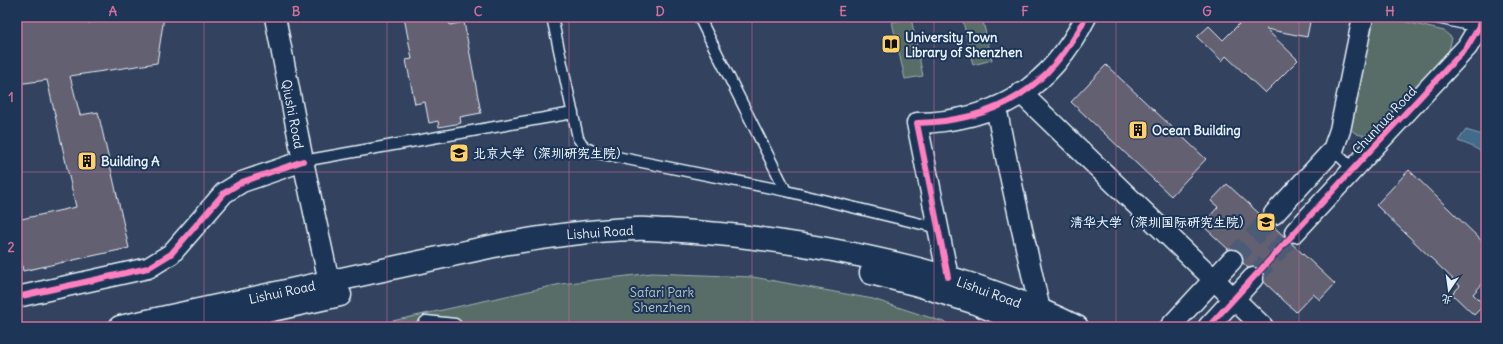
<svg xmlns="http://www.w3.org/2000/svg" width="1503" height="344" font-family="Delius,'LXGW WenKai TC',sans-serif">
	<rect width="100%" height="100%" fill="#32425f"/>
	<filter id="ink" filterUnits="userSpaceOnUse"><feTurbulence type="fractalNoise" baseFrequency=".025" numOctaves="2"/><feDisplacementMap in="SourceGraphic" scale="8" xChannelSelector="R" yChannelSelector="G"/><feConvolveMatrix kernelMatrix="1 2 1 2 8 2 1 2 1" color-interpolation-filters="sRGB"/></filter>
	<g filter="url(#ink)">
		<!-- green -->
		<path fill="#586d68" stroke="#a0afb0" d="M962,17H982L992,60L973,65Z
			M1386,17L1444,31L1452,38L1449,50L1439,62L1369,136C1357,135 1352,134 1347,122L1369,24L1375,18Z
			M911,18L923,76L905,79L892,22Z
			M652,273L753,277L873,299L959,327H365L561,284Z"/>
		<!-- water -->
		<path fill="#426b89" stroke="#84a1b5" d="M1466,130L1486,136V154L1471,146L1458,141Z"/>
		<!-- building -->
		<path fill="#646072" stroke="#e8f1f8" d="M17,17H87L88,23L117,17H164L157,63L70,76L80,115L98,112L129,248L23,271L17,241V220L76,207L47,80L17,84Z
			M404,17H449L450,25L464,22L481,113L460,117L461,123L439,127L438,121L429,123L425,102L415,104L406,60L412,59Z
			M1238,17H1311L1307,37L1266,29L1298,60L1265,93L1226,56L1222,61L1197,37L1209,26L1223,40L1239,24Z
			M1106,65L1206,159L1171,196L1071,102Z
			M1409,170L1486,245V280L1473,294L1484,305L1474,315L1452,294L1460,286L1376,205Z
			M1227,184L1263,217L1266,222L1272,225L1335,284L1320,300L1313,294L1296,312L1264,282V275L1260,269L1255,267L1248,268L1243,263V256L1239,251L1234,249H1228L1202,225L1218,207L1211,201Z"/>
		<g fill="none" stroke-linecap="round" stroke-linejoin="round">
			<!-- minor-tunnel -->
			<path stroke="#4d5c76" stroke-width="20" stroke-dasharray="20 10" stroke-linecap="butt" d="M1232,260L1274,214
				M1253,278L1295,232"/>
			<!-- service casing -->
			<g stroke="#e8f1f8" stroke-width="13">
				<path id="service" d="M552,17L578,138L584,147L597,153L786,191L938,228
					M699,17L786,191
					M1432,17L1479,27
					M1333,150L1353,169
					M303,161L573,113
					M420,327L426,321L455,324L458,327"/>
			</g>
			<!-- minor casing -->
			<g stroke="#e8f1f8" stroke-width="23">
				<path id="minor" d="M275,17L303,161L329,282
					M1021,93L1263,327
					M996,107L1007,162L1040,310
					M1274,214L1333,150L1340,130L1363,17
					M1295,232L1467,47L1479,27L1481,17
					M948,277L917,123C997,121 1050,88 1086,17
					M17,297L148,268L171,254L224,193L242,182L303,161
					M1170,327L1232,260
					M1208,327L1253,278"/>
			</g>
			<!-- secondary casing -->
			<g stroke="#e8f1f8" stroke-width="25">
				<path id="secondary" d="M871,273L915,284L973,302L1033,327
					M120,327L503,244C546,237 590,230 635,229C646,228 657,230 668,230C697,232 726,234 755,238C864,252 978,278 1077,327
					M195,327L340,295"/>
			</g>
			<!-- service -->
			<use href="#service" stroke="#1d3557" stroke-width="10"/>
			<!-- minor -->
			<use href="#minor" stroke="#1d3557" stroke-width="20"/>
			<!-- secondary -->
			<use href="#secondary" stroke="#1d3557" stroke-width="22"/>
			<!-- cycleway casing -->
			<g stroke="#1d3557" stroke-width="8">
				<path id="cycleway" d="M948,277L917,123C997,121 1050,88 1086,17
					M17,297L148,268L171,254L224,193L242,182L303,161
					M1208,327L1353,169L1467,47L1479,27L1481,17"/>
			</g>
			<!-- cycleway -->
			<use href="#cycleway" stroke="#ff80c0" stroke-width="6"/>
		</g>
	</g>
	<!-- grid -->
	<path fill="none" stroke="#d16f9a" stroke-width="1" stroke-opacity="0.55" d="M204,17V327M387,17V327M569,17V327M752,17V327M934,17V327M1116,17V327M1299,17V327M17,172H1486"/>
	<!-- icons -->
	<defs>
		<g id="library-square" transform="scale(1)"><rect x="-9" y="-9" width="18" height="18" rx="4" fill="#ffd166" stroke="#1d3557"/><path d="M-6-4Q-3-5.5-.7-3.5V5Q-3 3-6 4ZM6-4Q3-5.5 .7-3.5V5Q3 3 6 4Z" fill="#111"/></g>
		<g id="building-square" transform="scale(1)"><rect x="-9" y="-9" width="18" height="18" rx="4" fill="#ffd166" stroke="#1d3557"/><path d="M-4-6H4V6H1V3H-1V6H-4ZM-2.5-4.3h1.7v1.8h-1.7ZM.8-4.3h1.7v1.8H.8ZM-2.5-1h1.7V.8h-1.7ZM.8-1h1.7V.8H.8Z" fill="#111"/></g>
		<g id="university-square" transform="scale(1)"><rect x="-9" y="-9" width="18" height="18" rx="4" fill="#ffd166" stroke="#1d3557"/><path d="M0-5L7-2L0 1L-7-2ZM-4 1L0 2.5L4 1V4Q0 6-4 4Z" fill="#111"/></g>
	</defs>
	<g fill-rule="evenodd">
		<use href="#library-square" x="891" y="44"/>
		<use href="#building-square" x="1138" y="130"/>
		<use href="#university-square" x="459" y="153"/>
		<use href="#building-square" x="87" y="161"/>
		<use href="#university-square" x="1266" y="222"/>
	</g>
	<g text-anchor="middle" stroke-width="4" stroke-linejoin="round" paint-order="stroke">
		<!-- poi labels -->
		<g font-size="13" font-weight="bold" fill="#e8f1f8" stroke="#1d3557" text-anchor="start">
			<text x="905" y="42">University Town<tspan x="905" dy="15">Library of Shenzhen</tspan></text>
			<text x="1152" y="135">Ocean Building</text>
			<text x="473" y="158">北京大学（深圳研究生院）</text>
			<text x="101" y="166">Building A</text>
			<text x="1252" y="227" text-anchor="end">清华大学（深圳国际研究生院）</text>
		</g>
		<!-- street labels -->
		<g font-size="13" fill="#e8f1f8" stroke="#1d3557">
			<text transform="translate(293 114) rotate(79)" y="5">Qiushi Road</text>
			<text transform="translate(1384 120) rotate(-47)" y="5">Chunhua Road</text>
			<text transform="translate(600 232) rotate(-4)" y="5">Lishui Road</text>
			<text transform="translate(282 292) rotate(-12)" y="5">Lishui Road</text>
			<text transform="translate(989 292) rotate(20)" y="5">Lishui Road</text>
		</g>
		<!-- park labels -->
		<g font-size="13" fill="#b6c3c6" stroke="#1d3557">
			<text x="662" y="297">Safari Park<tspan x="662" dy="15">Shenzhen</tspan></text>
		</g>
	</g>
	<!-- margin -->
	<rect width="1503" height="344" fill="none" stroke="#1d3557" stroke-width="44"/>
	<!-- north arrow -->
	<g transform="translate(1449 290) rotate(193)" stroke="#1d3557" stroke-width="3" paint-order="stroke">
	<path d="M0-3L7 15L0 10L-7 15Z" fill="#e8f1f8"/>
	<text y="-6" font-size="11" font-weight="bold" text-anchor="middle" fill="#e8f1f8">北</text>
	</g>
	<rect x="22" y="22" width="1459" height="300" fill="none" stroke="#d16f9a" stroke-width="1.5"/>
	<g font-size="13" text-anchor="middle" font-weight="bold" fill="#d16f9a">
		<text x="113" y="16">A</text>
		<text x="296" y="16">B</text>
		<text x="478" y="16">C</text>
		<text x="660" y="16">D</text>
		<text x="843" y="16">E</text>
		<text x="1025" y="16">F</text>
		<text x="1207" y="16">G</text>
		<text x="1390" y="16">H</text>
		<text x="11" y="102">1</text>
		<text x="11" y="252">2</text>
	</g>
</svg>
